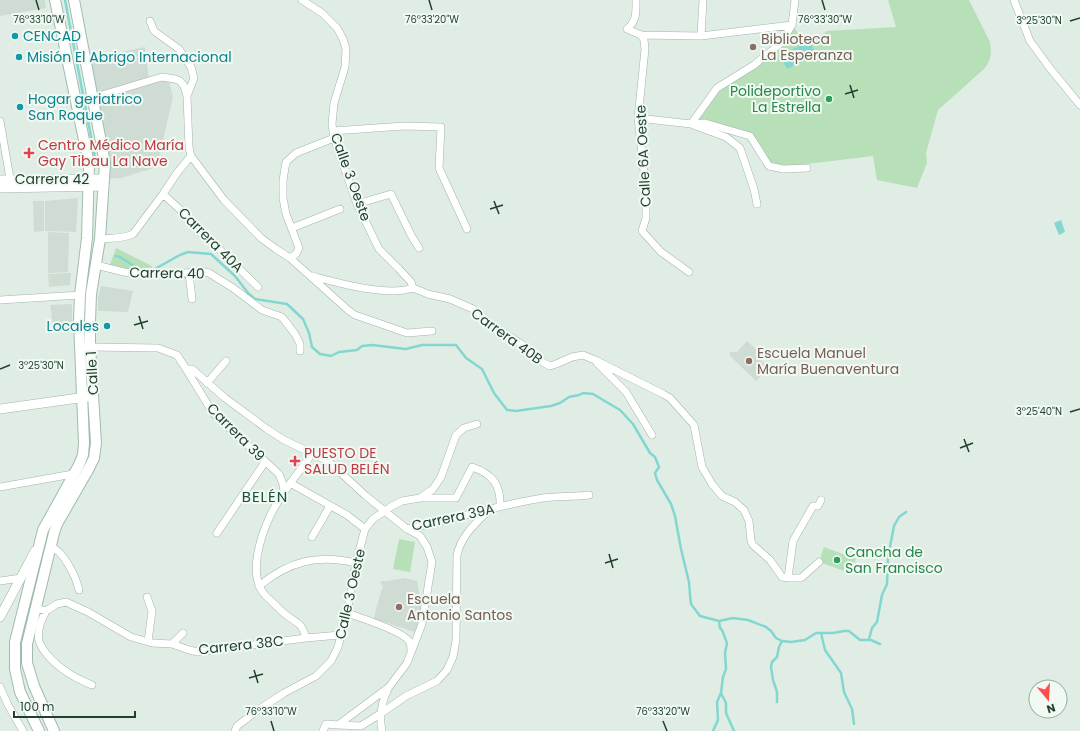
<svg xmlns="http://www.w3.org/2000/svg" width="1080" height="731" font-family="Poppins,sans-serif">
	<rect width="100%" height="100%" fill="#e0ede4"/>
	<!-- built -->
	<path fill="#cedcd3" d="M0,0H45L46,8L0,16Z
		M145,47L149,80L168,77L173,97L157,167L121,178L104,179L85,59Z
		M78,198L76,232L45,231V201Z
		M33,201H44V231L34,232Z
		M48,232L69,233L68,272L48,273Z
		M71,273L70,285L49,287L48,274Z
		M101,286L133,291L128,312L98,311V297Z
		M72,304V332H54L50,305Z
		M747,341L762,355L759,358L769,368L756,381L730,356V352H737Z
		M405,578L417,581L422,610L415,632L374,619L376,609L383,585H381V581H386Z"/>
	<!-- green -->
	<path fill="#b7e0b8" d="M888,0H969L990,42C992,53 991,60 984,69L938,110L926,153L927,163L917,188L877,180L873,156L807,164V168L769,166L749,136L691,124L717,88L781,43L792,25C795,27 797,33 800,35C809,41 820,37 827,31L896,27Z
		M116,248L152,266L150,273L109,267Z
		M399,539L415,542L410,572L393,569Z
		M824,547L856,559L850,573L819,562Z"/>
	<!-- water -->
	<path fill="#83d7d0" d="M810,41L816,55L787,69L780,55Z
		M1061,220L1065,232L1059,235L1054,223Z"/>
	<g fill="none" stroke-linecap="round" stroke-linejoin="round">
		<!-- stream -->
		<path stroke="#83d7d0" stroke-width="2.5" d="M65,0L96,163
			M116,256L120,257L140,270L146,271L153,270L180,255L188,252L211,254L235,276L248,293L255,299L287,304L303,319L309,333L312,347L320,354L331,356L339,352L357,350L362,346L372,345L406,349L422,345H456L466,358L482,369L494,393L507,410L516,411L551,406L560,403L569,397L579,395L583,393L593,394L620,410L633,424L650,453L655,457L659,467L655,473L657,480L671,504L675,516L681,549L689,582L690,595L691,604L700,616L719,621
			M719,621L733,618L748,620L766,627L771,631L776,638L782,641L791,642L805,640L816,633H833L844,631H849L860,640H871L880,644
			M821,633L825,650L841,673L844,692L852,709L854,724
			M869,639L872,628L877,622L882,595L887,584L888,557L894,526L899,517L906,512
			M721,693L726,703V713L734,731
			M777,702V692L773,680L771,667L772,662L777,657L779,647L782,641
			M713,731L718,720L717,702L721,693L723,677L726,669L725,653L727,643L722,630L720,628L719,621"/>
		<!-- minor casing -->
		<g stroke="#a2b5aa" stroke-width="8">
			<path id="minor" d="M302,0L322,13L337,28L343,39L346,49L345,67L334,103L332,124L334,138L357,204L379,249L399,269L411,282L413,288
				M636,0C636,12 637,21 627,29L641,35L701,36L792,25
				M1014,0L1030,41L1049,67L1080,105
				M150,21L154,31L179,49L191,67L194,78L187,96
				M641,35L644,40L645,49L638,118L646,190V218L642,231L661,252L689,272
				M701,36L703,0
				M92,98L162,77L175,79L180,81L184,86L187,96L189,147L191,156L224,200L261,238L276,249L290,258L348,310L355,315L407,333L432,331
				M638,118L691,124L705,123L750,136L769,166L783,169L807,168
				M0,121L11,184
				M691,124L717,88L754,65L781,43L792,25L795,0
				M693,125L726,137L740,148L754,189L757,204
				M333,131L404,126L441,127L439,168L467,229
				M163,194L187,216L191,224L198,231L213,243L258,287
				M357,204L391,194L411,235L419,248
				M292,228L340,209
				M100,239C111,238 123,239 133,234L163,194L177,173L191,156
				M290,258L296,254L299,248L286,214L283,198V180L286,162L296,153L334,138
				M96,265L124,272L139,274H178L200,271L209,273L233,288L262,310L282,317L295,334L300,344V351
				M189,273L192,299
				M312,276C339,283 388,297 413,288L428,294L450,299L473,309L499,330L523,345L544,363L550,366L556,364L572,357L583,355L595,360L663,394L670,398L694,425L702,467L712,484L722,496L735,502L744,510L749,521L751,541L753,545L770,560L782,577L788,578H801L819,562
				M0,300L80,295
				M90,347L158,348L177,355L186,369H192L225,398L267,429L284,440L328,461L366,496L407,529L420,536L427,547L432,562L422,624L407,663L389,687L338,725L326,724L323,731
				M597,363L626,392L652,435
				M186,369L213,413L279,474L283,484L284,493
				M207,383L226,361
				M290,483L347,515L365,529
				M0,487L73,474
				M420,498H456L472,467C493,474 501,485 500,507
				M407,529C453,520 497,505 543,498C558,496 574,497 589,495
				M217,533L265,462
				M312,537L330,506
				M50,546C64,551 76,577 79,590
				M788,578L793,541L813,506H818L821,500
				M0,581L21,578
				M259,586C289,561 318,554 356,563
				M147,597L152,611L148,642
				M36,608L46,611L57,604L66,602L88,612L131,637L152,643L172,644L189,650L198,652L306,638L340,635
				M46,611C41,620 37,631 39,641C40,644 42,647 43,649C55,667 72,677 92,685
				M347,613C359,617 403,632 409,641C411,644 411,647 411,650
				M306,638C301,621 297,624 285,614C278,608 271,601 265,595C247,575 261,535 271,514C282,492 298,473 312,454
				M172,644L183,633
				M0,687L8,705L23,731
				M338,725L361,726L380,714L406,696L437,681L447,670L453,657L456,640L457,555C461,536 475,524 488,511
				M235,731L237,726L258,710L284,693L316,676L331,661L338,647L347,613L356,563L365,529L373,519L392,506L402,501L420,498L433,489L441,477L456,435L464,428L477,424
				M382,731C379,716 381,703 388,689"/>
		</g>
		<!-- tertiary casing -->
		<g stroke="#a2b5aa" stroke-width="10">
			<path id="tertiary" d="M0,180L104,179
				M0,188L104,186
				M0,409L93,396
				M0,617L35,551"/>
		</g>
		<!-- secondary casing -->
		<g stroke="#a0bcac" stroke-width="12">
			<path id="secondary" d="M39,731L20,692L15,669V642L43,530L79,465L83,455L84,443L79,321L80,295L87,238L89,164L55,0
				M54,731L34,686L27,663V644L54,533L57,524L88,470L94,458L96,443L90,347V321L91,294L100,239L105,163L74,0"/>
		</g>
		<!-- minor -->
		<use href="#minor" stroke="#fff" stroke-width="7"/>
		<!-- tertiary -->
		<use href="#tertiary" stroke="#fff" stroke-width="9"/>
		<!-- secondary -->
		<use href="#secondary" stroke="#fff" stroke-width="10"/>
	</g>
	<!-- ticks -->
	<path fill="none" stroke="#1f3f2f" stroke-width="1.5" d="M36,0L39,10M429,0L432,10M822,0L825,10M1070,21L1080,18M850,85L854,98M845,94L858,90M494,201L499,214M490,209L503,205M139,316L143,329M134,325L148,321M0,369L10,365M1070,412L1080,409M964,439L969,452M960,448L973,443M609,554L613,568M605,563L618,559M254,670L258,683M249,678L263,674M271,721L274,731M663,721L667,731"/>
	<!-- markers -->
	<g fill="#0f9aa8" stroke="#f1f9f3" stroke-width="1.5">
		<circle cx="15" cy="36" r="4"/>
		<circle cx="19" cy="57" r="4"/>
		<circle cx="20" cy="107" r="4"/>
		<circle cx="107" cy="326" r="4"/>
	</g>
	<g fill="#8d6e63" stroke="#f1f9f3" stroke-width="1.5">
		<circle cx="753" cy="47" r="4"/>
		<circle cx="749" cy="361" r="4"/>
		<circle cx="399" cy="607" r="4"/>
	</g>
	<g fill="#2e9e5b" stroke="#f1f9f3" stroke-width="1.5">
		<circle cx="829" cy="99" r="4"/>
		<circle cx="837" cy="560" r="4"/>
	</g>
	<g fill="#e0444e" stroke="#f1f9f3" stroke-width="1.5">
		<path d="M27 147h4v4h4v4h-4v4h-4v-4h-4v-4h4z"/>
		<path d="M293 455h4v4h4v4h-4v4h-4v-4h-4v-4h4z"/>
	</g>
	<g text-anchor="middle" stroke-width="4" stroke-linejoin="round" paint-order="stroke">
		<!-- culture labels -->
		<g font-size="14" fill="#0d838f" stroke="#f1f9f3" text-anchor="start">
			<text x="23" y="41">CENCAD</text>
			<text x="27" y="62">Misión El Abrigo Internacional</text>
			<text x="28" y="104">Hogar geriatrico<tspan x="28" dy="16">San Roque</tspan></text>
			<text x="99" y="331" text-anchor="end">Locales</text>
		</g>
		<!-- education labels -->
		<g font-size="14" fill="#785e54" stroke="#f1f9f3" text-anchor="start">
			<text x="761" y="44">Biblioteca<tspan x="761" dy="16">La Esperanza</tspan></text>
			<text x="757" y="358">Escuela Manuel<tspan x="757" dy="16">María Buenaventura</tspan></text>
			<text x="407" y="604">Escuela<tspan x="407" dy="16">Antonio Santos</tspan></text>
		</g>
		<!-- leisure labels -->
		<g font-size="14" fill="#27864d" stroke="#f1f9f3" text-anchor="end">
			<text x="821" y="96">Polideportivo<tspan x="821" dy="16">La Estrella</tspan></text>
			<text x="845" y="557" text-anchor="start">Cancha de<tspan x="845" dy="16">San Francisco</tspan></text>
		</g>
		<!-- health labels -->
		<g font-size="14" fill="#be3a42" stroke="#f1f9f3" text-anchor="start">
			<text x="38" y="150">Centro Médico María<tspan x="38" dy="16">Gay Tibau La Nave</tspan></text>
			<text x="304" y="458">PUESTO DE<tspan x="304" dy="16">SALUD BELÉN</tspan></text>
		</g>
		<!-- street labels -->
		<g font-size="14" fill="#1f3f2f" stroke="#f1f9f3">
			<text transform="translate(643 156) rotate(-93)" y="5">Calle 6A Oeste</text>
			<text transform="translate(351 177) rotate(70)" y="5">Calle 3 Oeste</text>
			<text x="52" y="184">Carrera 42</text>
			<text transform="translate(211 240) rotate(45)" y="5">Carrera 40A</text>
			<text transform="translate(167 273) rotate(1)" y="5">Carrera 40</text>
			<text transform="translate(507 336) rotate(36)" y="5">Carrera 40B</text>
			<text transform="translate(92 373) rotate(-93)" y="5">Calle 1</text>
			<text transform="translate(236 432) rotate(45)" y="5">Carrera 39</text>
			<text transform="translate(453 517) rotate(-12)" y="5">Carrera 39A</text>
			<text transform="translate(350 594) rotate(-77)" y="5">Calle 3 Oeste</text>
			<text transform="translate(241 645) rotate(-6)" y="5">Carrera 38C</text>
		</g>
		<!-- neighbourhood labels -->
		<g font-size="15" letter-spacing="1" fill="#195337" stroke="#f1f9f3">
			<text x="265" y="502">BELÉN</text>
		</g>
	</g>
	<g font-size="10" text-anchor="middle" fill="#1f3f2f" stroke="#f1f9f3" stroke-width="4" stroke-linejoin="round" paint-order="stroke">
		<text x="39" y="23">76°33'10"W</text>
		<text x="432" y="23">76°33'20"W</text>
		<text x="825" y="23">76°33'30"W</text>
		<text x="1039" y="24">3°25'30"N</text>
		<text x="41" y="369">3°25'30"N</text>
		<text x="1039" y="415">3°25'40"N</text>
		<text x="271" y="715">76°33'10"W</text>
		<text x="663" y="715">76°33'20"W</text>
	</g>
	<!-- north arrow -->
	<g transform="translate(1048 699) rotate(162)"><circle r="19" fill="#f1f9f3" stroke="#9dafa5"/>
	<path d="M0-3L7 15L0 10L-7 15Z" fill="#ff4e4c"/>
	<text y="-6" font-size="11" font-weight="bold" text-anchor="middle" fill="#1f3f2f">N</text>
	</g>
	<!-- scale -->
	<path d="M14 711v6h121v-6" fill="none" stroke="#1f3f2f" stroke-width="2"/>
	<text x="20" y="711" font-size="12" fill="#1f3f2f" stroke="#f1f9f3" stroke-width="3" paint-order="stroke">100 m</text>
</svg>
